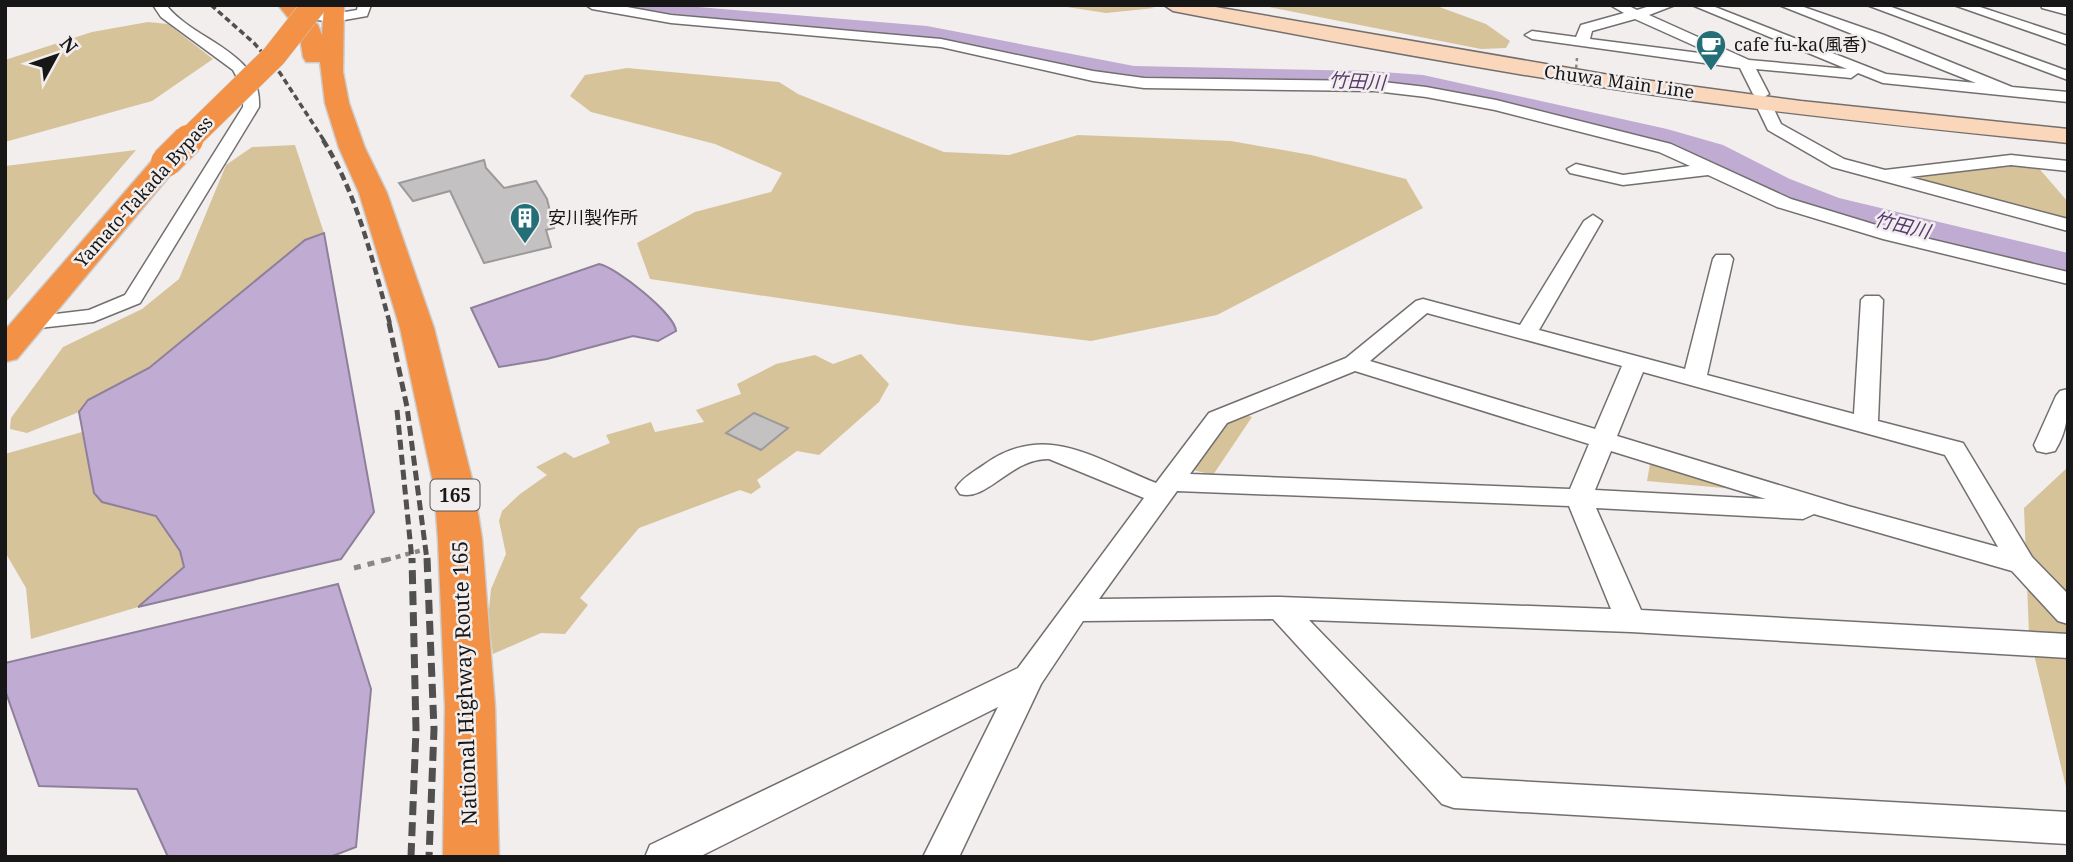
<svg xmlns="http://www.w3.org/2000/svg" width="2073" height="862" font-family="'Noto Serif','Noto Sans JP',serif">
	<rect width="100%" height="100%" fill="#f2eeee"/>
	<!-- green -->
	<path fill="#d7c39a" d="M1054,5H1140L1155,8L1106,13Z
		M1259,5H1434L1486,24L1510,41L1506,48L1481,49Z
		M148,22L168,24L213,59L152,101L5,142V60L92,32Z
		M627,68L779,82L798,94L944,152L1009,155L1078,135L1231,141L1311,155L1406,179L1423,208L1217,315L1091,341L960,325L650,279L637,243L695,212L771,192L782,173L715,144L591,112L570,96L585,75Z
		M295,145L324,233L305,240L149,368L88,400L79,412L27,433L10,429L11,418L63,347L142,309L179,279L226,165L252,147Z
		M136,150L5,303V166Z
		M2012,162L2037,166L2068,202V219L1924,182L1917,174Z
		M861,354L889,384L879,402L819,455L797,451L757,480L761,487L751,494L740,490L639,528L580,598L588,605L565,634L541,633L493,654L488,619L491,589L506,554L499,521L502,511L520,494L547,475L536,467L565,452L574,458L610,443L606,435L651,422L655,432L704,422L696,410L741,394L737,384L776,364L815,355L833,364Z
		M1243,414L1252,417L1213,475L1189,469L1218,418Z
		M82,432L94,493L102,502L156,516L180,551L184,567L138,607L31,639L26,588L5,552V454Z
		M1651,458L1767,492L1647,481Z
		M2068,467V795L2029,634L2024,508Z"/>
	<!-- water -->
	<path fill="#c0abd3" stroke="#8e7f9b" stroke-width="2" d="M324,233L374,512L341,559L138,607L184,567L180,551L156,516L102,502L94,493L79,412L88,400L149,368L305,240Z
		M599,264C616,267 675,314 676,331L658,341L633,336L547,359L499,367L471,308Z
		M338,584L371,689L356,847L330,857H168L137,789L39,786L5,690V663Z"/>
	<g fill="none" stroke-linecap="round" stroke-linejoin="round">
		<!-- river -->
		<path fill="#c0abd3" fill-rule="evenodd" d="M613,5H674L927,26L1134,66L1369,71L1423,75L1667,129L1723,145L1790,179L1839,198L2068,253V278L1812,214L1764,195L1697,161L1645,144L1423,93L1369,89L1134,84L927,44L667,21L616,11Z"/>
	</g>
	<!-- building -->
	<path fill="#c4c1c2" stroke="#9c999b" stroke-width="2" d="M484,160L486,168L504,188L536,181L547,199L554,228L546,230L551,247L484,263L450,191L413,201L399,183Z
		M754,413L788,428L761,450L726,433Z"/>
	<g fill="none" stroke-linecap="round" stroke-linejoin="round">
		<!-- minor casing -->
		<g stroke="#736f6f" stroke-width="3">
			<path id="minor" d="M153,5H166C195,42 262,51 259,107L140,303L93,322L30,329L22,328L19,323L22,318L89,310L125,295L243,107L244,91L233,70L161,17Z
				M304,5H317L319,13L333,14L357,10L358,5H371L367,16L333,22L309,19Z
				M586,5H616L671,15L941,39L1093,71L1144,78L1375,81L1426,87L1496,100L1671,144L1791,199L1896,231L2068,272V284L1883,239L1777,207L1708,175L1623,185L1570,173L1567,169L1576,164L1623,175L1690,166L1659,152L1495,110L1426,97L1375,91L1144,88L1093,81L941,47L671,23L592,9Z
				M1610,5H1627L1637,10L1653,5H1675L1649,15L1749,60L1847,69L1692,5H1710L1886,74L1976,83L1779,5H1798L1884,35L2012,87L2068,92V102L1883,83L1858,73L1851,78L1756,69L1769,94L1761,99L1753,94L1740,68L1532,39L1525,35L1532,31L1576,37L1581,25L1624,13ZM1635,19L1715,55L1590,39L1592,31Z
				M1867,5H1886L2068,71V80Z
				M1954,5H1974L2068,36V45Z
				M2041,5L2068,7V15L2042,8Z
				M1763,98L1771,103L1781,124L1844,159L1885,170L2011,155L2068,161V171L2011,165L1910,177L2068,219V231L1832,167L1768,130L1755,103Z
				M1593,215L1602,221L1539,330L1685,369L1713,259L1716,255H1730L1733,259L1707,375L1854,414L1861,300L1865,296H1879L1883,300L1878,421L1963,443L2032,557L2068,594V624L2058,621L2012,571L1814,514L1803,519L1596,508L1641,610L2068,634V658L1631,632L1309,620L1462,778L2068,812V844L1454,808L1442,804L1273,619L1083,621L1041,684L959,857H923L998,707L699,857H645L650,845L1018,668L1144,498L1049,459C1011,458 987,502 960,494L956,488C962,478 975,471 985,464C1046,421 1095,459 1156,483L1209,413L1346,358L1416,301L1423,299L1520,325L1584,221ZM1427,313L1622,366L1595,429L1370,361ZM1355,371L1589,444L1570,489L1190,474L1227,423ZM1643,372L1945,455L1998,547L1848,506L1617,436ZM1611,451L1766,499L1595,490ZM1177,491L1569,506L1611,609L1280,597L1099,599Z
				M2068,389C2068,412 2068,430 2055,451L2046,453L2037,451L2034,445L2056,396L2060,391Z"/>
		</g>
		<!-- secondary casing -->
		<g stroke="#736f6f" stroke-width="3">
			<path id="secondary" d="M1164,5H1204L1615,76L1801,101L2068,129V143C1941,130 1815,117 1689,100C1516,76 1344,44 1173,11Z"/>
		</g>
		<!-- trunk casing -->
		<g stroke="#ccc" stroke-width="3">
			<path id="trunk" d="M278,5H299L318,25L322,35L324,5H344L343,72L349,103L365,148L387,193L434,328L474,487L482,539L495,707L499,857H443L445,707L438,539L434,487L400,328L359,193L339,148L325,103L320,62H306L303,57L299,31Z
				M166,154L176,156L180,162L176,168L17,359L5,362V330L156,156Z"/>
		</g>
		<!-- path-far1 -->
		<path stroke="#8a8787" stroke-width="4.5" stroke-dasharray="5 5" stroke-linecap="butt" d="M386,560L426,549"/>
		<!-- path -->
		<path stroke="#8a8787" stroke-width="5" stroke-dasharray="7 7" stroke-linecap="butt" d="M354,568L393,558"/>
		<!-- minor -->
		<use href="#minor" fill="#fff" fill-rule="evenodd"/>
		<!-- secondary -->
		<use href="#secondary" fill="#fad6ba" fill-rule="evenodd"/>
		<!-- trunk -->
		<use href="#trunk" fill="#f39246" fill-rule="evenodd"/>
		<!-- rail-far3 -->
		<path stroke="#515050" stroke-width="3.5" stroke-dasharray="6 3.5" stroke-linecap="butt" d="M211,5L254,43L280,73L325,142"/>
		<!-- rail-far2 -->
		<path stroke="#515050" stroke-width="4.5" stroke-dasharray="8 4.5" stroke-linecap="butt" d="M323,140C358,195 373,263 390,324"/>
		<!-- rail-far1 -->
		<path stroke="#515050" stroke-width="5" stroke-dasharray="10 5" stroke-linecap="butt" d="M389,323L407,407L427,560
			M397,410L412,560"/>
		<!-- rail -->
		<path stroke="#515050" stroke-width="7" stroke-dasharray="14 7" stroke-linecap="butt" d="M427,558L434,729L429,857
			M411,857L416,730L412,558"/>
		<!-- trunk-bridge-far1 casing -->
		<g stroke="#ccc" stroke-width="25" stroke-linecap="butt">
			<path id="trunk-bridge-far1" d="M186,142L274,56L314,5"/>
		</g>
		<!-- trunk-bridge casing -->
		<g stroke="#ccc" stroke-width="32" stroke-linecap="butt">
			<path id="trunk-bridge" d="M166,162L188,140"/>
		</g>
		<!-- path-bridge -->
		<path stroke="#8a8787" stroke-width="2.5" stroke-dasharray="3.5 3.5" stroke-linecap="butt" d="M1575,82L1577,58"/>
		<!-- trunk-bridge-far1 -->
		<use href="#trunk-bridge-far1" stroke="#f39246" stroke-width="24"/>
		<!-- trunk-bridge -->
		<use href="#trunk-bridge" stroke="#f39246" stroke-width="30"/>
	</g>
	<!-- icons -->
	<defs>
		<g id="cafe-pin" transform="scale(1.575)"><path d="M0 17L-7.5 6A9.5 9.5 0 1 1 7.5 6Z" fill="#246f77" stroke="#f2eeee"/><path d="M-5.5-4.5H6V0H3Q3 3.5 0 3.5H-2.5Q-5.5 3.5-5.5 0ZM3-3.2v2h1.7v-2ZM-6 4.5H4V6H-6Z" fill="#fff"/></g>
		<g id="building-pin" transform="scale(1.575)"><path d="M0 17L-7.5 6A9.5 9.5 0 1 1 7.5 6Z" fill="#246f77" stroke="#f2eeee"/><path d="M-4-6H4V6H1V3H-1V6H-4ZM-2.5-4.3h1.7v1.8h-1.7ZM.8-4.3h1.7v1.8H.8ZM-2.5-1h1.7V.8h-1.7ZM.8-1h1.7V.8H.8Z" fill="#fff"/></g>
	</defs>
	<g fill-rule="evenodd">
		<use href="#cafe-pin" x="1711" y="45"/>
		<use href="#building-pin" x="525" y="218"/>
	</g>
	<g text-anchor="middle" stroke-width="5" stroke-linejoin="round" paint-order="stroke">
		<!-- far-poi labels -->
		<g font-size="18" fill="#181717" stroke="#f2eeee" text-anchor="start">
			<text x="1734" y="51">cafe fu-ka(風香)</text>
			<text x="548" y="224">安川製作所</text>
		</g>
		<!-- far-street labels -->
		<g font-size="18" fill="#181717" stroke="#f2eeee">
			<text transform="translate(1619 82) rotate(8)" y="6">Chuwa Main Line</text>
			<text transform="translate(144 192) rotate(-48)" y="6">Yamato-Takada Bypass</text>
		</g>
		<!-- far-water labels -->
		<g font-size="19" font-style="italic" fill="#573b6f" stroke="#f2eeee">
			<text transform="translate(1357 81) rotate(3)" y="7">竹田川</text>
			<text transform="translate(1902 225) rotate(14)" y="7">竹田川</text>
		</g>
		<!-- shield labels -->
		<rect fill="#f2eeee" stroke="#595858" stroke-width="2" x="430.5" y="479.5" width="49" height="31" rx="5"/>
		<g font-size="19" font-weight="bold" fill="#181717">
			<text x="455" y="502">165</text>
		</g>
		<!-- street labels -->
		<g font-size="21" fill="#181717" stroke="#f2eeee">
			<text transform="translate(465 683) rotate(-92)" y="7">National Highway Route 165</text>
		</g>
	</g>
	<!-- border -->
	<rect width="2073" height="862" fill="none" stroke="#181717" stroke-width="14"/>
	<!-- north arrow -->
	<g transform="translate(56 56) rotate(50)" stroke="#f2eeee" stroke-width="5" paint-order="stroke">
	<path d="M0-5L12 26L0 18L-12 26Z" fill="#181717"/>
	<text y="-10" font-size="19" font-weight="bold" text-anchor="middle" fill="#181717">N</text>
	</g>
</svg>
